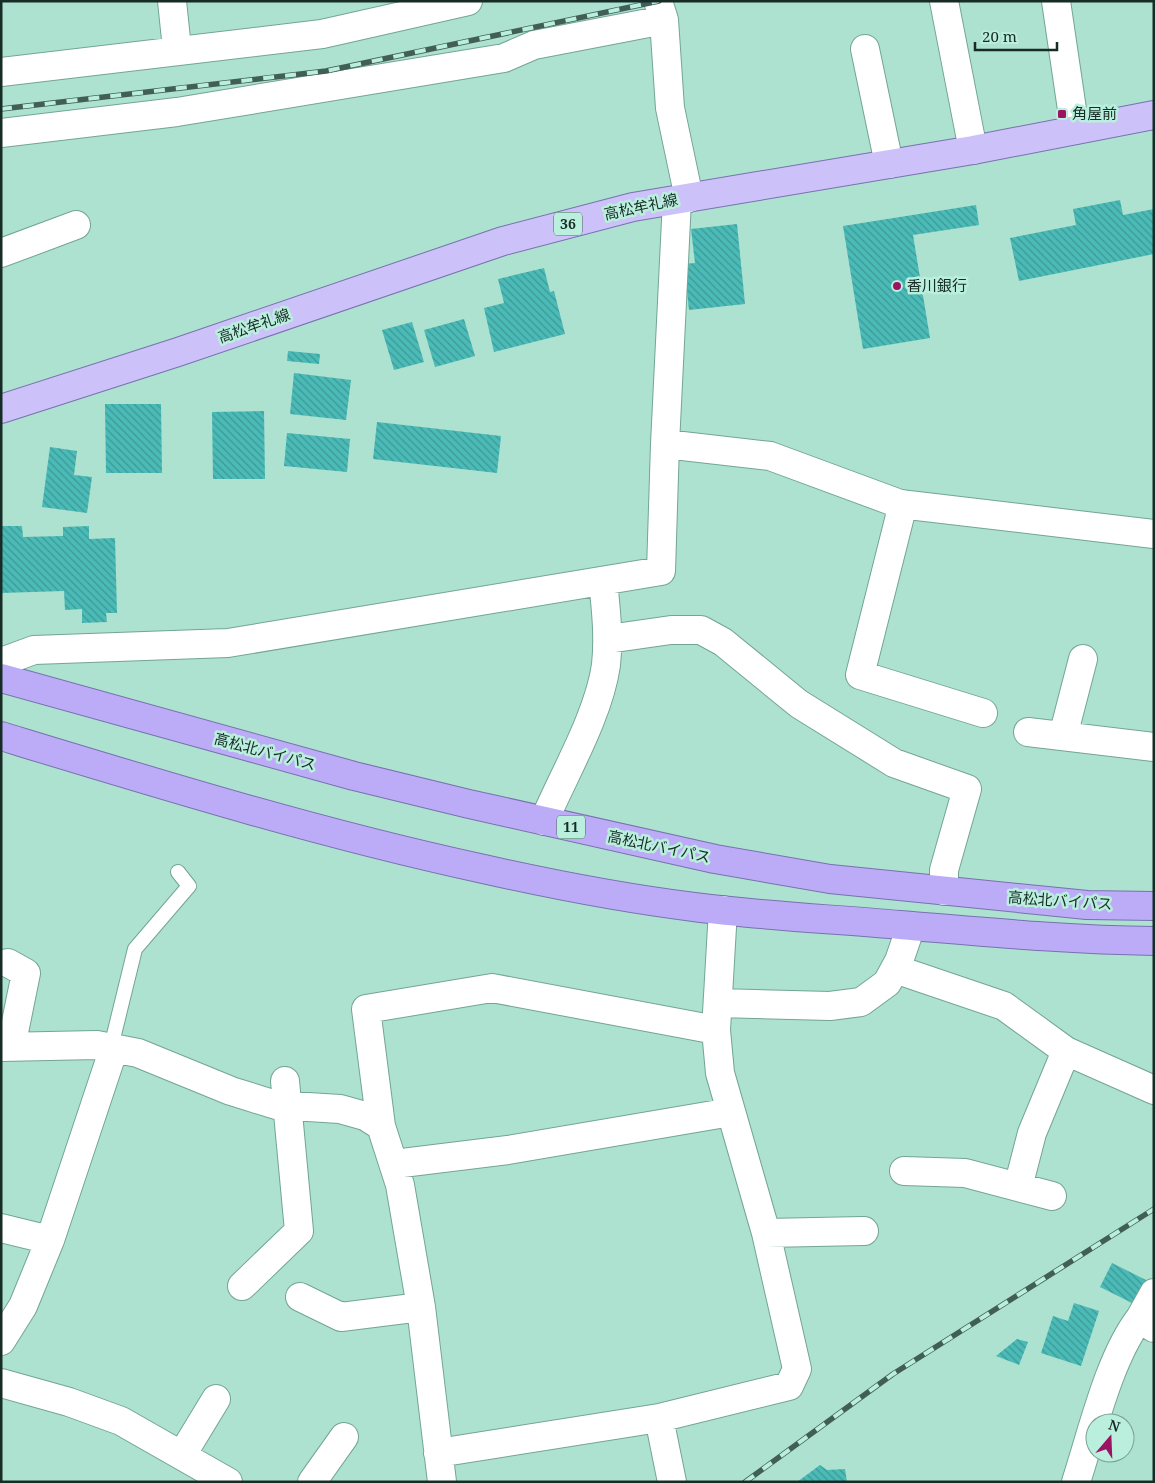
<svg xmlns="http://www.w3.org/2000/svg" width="1155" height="1483" font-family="'Noto Serif','Noto Sans JP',serif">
	<defs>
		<pattern id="building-back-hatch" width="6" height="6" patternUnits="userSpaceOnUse" patternTransform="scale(1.25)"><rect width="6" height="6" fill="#4bbbb7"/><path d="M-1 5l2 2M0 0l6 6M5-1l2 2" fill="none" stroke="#3d9895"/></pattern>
	</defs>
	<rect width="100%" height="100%" fill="#ade1d0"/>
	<!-- building -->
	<path fill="url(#building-back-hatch)" d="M1120,200L1123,215L1154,209V254L1019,281L1010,238L1076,225L1073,209Z
		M976,205L979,225L913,235L930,338L863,349L843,226Z
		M737,224L745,304L689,310L684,264L695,263L691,229Z
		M544,268L550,292L554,291L565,334L494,352L484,308L504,303L498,279Z
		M464,319L475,356L435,367L424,330Z
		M412,322L424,362L394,370L382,330Z
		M288,351L320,354L319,364L287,361Z
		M294,373L351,380L346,420L290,414Z
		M105,404H161L162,473H106Z
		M264,411L265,479H213L212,412Z
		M377,422L501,436L497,473L373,459Z
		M287,433L350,439L347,472L284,466Z
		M50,447L77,451L74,475L92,477L87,513L42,507Z
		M1,526H22L23,537L63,536V527L89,526V539L115,538L117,613H106L107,622L82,623V609L65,610L64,591L1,593Z
		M1112,1263L1146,1280L1134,1304L1100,1287Z
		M1074,1303L1099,1311L1081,1366L1041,1353L1053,1316L1068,1321Z
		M1017,1339L1028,1342L1019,1365L996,1356Z
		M820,1465L827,1470L845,1469L847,1482H797Z"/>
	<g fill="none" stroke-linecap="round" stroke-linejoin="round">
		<!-- service casing -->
		<g stroke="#73a595" stroke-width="16">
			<path id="service" d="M111,1047L135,949L189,886L178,872"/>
		</g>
		<!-- minor casing -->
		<g stroke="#73a595" stroke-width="30">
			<path id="minor" d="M172,1L177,49
				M658,1L664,20L670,108L689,198
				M944,1L973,150
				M1056,1L1075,130
				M865,49L889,164
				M1,72L322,34L468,1
				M1,133L177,112L504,58L534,45L664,20
				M677,200L665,444L770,456L900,504L1154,534
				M1,253L76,225
				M903,504L860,675L983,713
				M608,639L671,630H701L723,642L799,704L894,763L967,789L944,870V891
				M1,662L34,650L228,643L661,571L665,444
				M1028,732L1154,747
				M1063,736L1083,659
				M544,821C564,774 599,715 606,665C609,637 606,609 603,581
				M8,963L26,973L11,1047
				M895,969L1004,1006L1066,1051L1154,1090
				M718,1003L830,1006L861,1002L887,983L899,961L911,926
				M1,1047L97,1045L138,1053L231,1091L276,1105L340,1109L365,1116L381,1126L400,1185L421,1307L442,1482
				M381,1126L366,1009L492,988L716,1030
				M394,1164L508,1150L731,1112
				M904,1171L965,1173L1052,1196
				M1018,1187L1032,1133L1066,1051
				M1,1228L50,1240
				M766,1233L864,1231
				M242,1286L299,1231L285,1081
				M1154,1293L1140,1318L1154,1328
				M300,1297L341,1317L421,1307
				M1,1341L23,1306L50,1240L114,1048
				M1,1383L69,1402L121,1421L228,1482
				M659,1418L672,1482
				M438,1453L659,1418L789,1386L797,1369L766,1233L720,1073L716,1030L723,910
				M182,1455L216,1399
				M312,1482L344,1437
				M1076,1482C1092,1433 1109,1358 1140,1318"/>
		</g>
		<!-- primary casing -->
		<g stroke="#7772ad" stroke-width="30">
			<path id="primary" d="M1,409L178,352L503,241L633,207L973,150L1154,115"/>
		</g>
		<!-- trunk casing -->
		<g stroke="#7772ad" stroke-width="30">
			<path id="trunk" d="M1,678L354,776L469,804L715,859L830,879L1087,905L1154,906
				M1,736C159,784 318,833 479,868C550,884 622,898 694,907C763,916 832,919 900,925C985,932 1069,940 1154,941"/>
		</g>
		<!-- service -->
		<use href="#service" stroke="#fff" stroke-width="14"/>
		<!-- minor -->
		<use href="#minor" stroke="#fff" stroke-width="28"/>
		<!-- primary -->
		<use href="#primary" stroke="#cdc1fa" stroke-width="28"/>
		<!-- trunk -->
		<use href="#trunk" stroke="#bcacf8" stroke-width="28"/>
		<!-- rail casing -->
		<g stroke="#415f56" stroke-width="5.5">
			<path id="rail" d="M1,109L326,71L659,1
				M745,1482L893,1374L1154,1209"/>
		</g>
		<!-- rail -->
		<use href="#rail" stroke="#baeedd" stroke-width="4" stroke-dasharray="11" stroke-linecap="butt"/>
	</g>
	<!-- markers -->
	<g fill="#9c1363" stroke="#baeedd" stroke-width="2">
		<rect x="1057" y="109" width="10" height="10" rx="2.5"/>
		<circle cx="897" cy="286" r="5"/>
	</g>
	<g text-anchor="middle" stroke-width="5" stroke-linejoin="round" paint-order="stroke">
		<!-- shield labels -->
		<g fill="#baeedd" stroke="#48665d" stroke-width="1">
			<rect x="554" y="212.5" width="28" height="23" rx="4"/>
			<rect x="557" y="815.5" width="28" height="23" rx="4"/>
		</g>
		<g font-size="14" font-weight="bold" fill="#172c26">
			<text x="568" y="229">36</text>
			<text x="571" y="832">11</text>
		</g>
		<!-- poi labels -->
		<g font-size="15" fill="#172c26" stroke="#baeedd" text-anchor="start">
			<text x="1072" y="119">角屋前</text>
			<text x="907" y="291">香川銀行</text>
		</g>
		<!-- street labels -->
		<g font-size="15" fill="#172c26" stroke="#baeedd">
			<text transform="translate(641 207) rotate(-12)" y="5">高松牟礼線</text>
			<text transform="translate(254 326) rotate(-19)" y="5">高松牟礼線</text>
			<text transform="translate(265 752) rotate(15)" y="5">高松北バイパス</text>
			<text transform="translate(659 847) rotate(12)" y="5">高松北バイパス</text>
			<text transform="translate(1060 901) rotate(4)" y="5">高松北バイパス</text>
		</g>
	</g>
	<!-- border -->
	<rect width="1155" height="1483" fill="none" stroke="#172c26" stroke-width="5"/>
	<!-- north arrow -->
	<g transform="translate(1110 1438) rotate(19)"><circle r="24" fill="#baeedd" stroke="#79a094"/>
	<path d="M0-4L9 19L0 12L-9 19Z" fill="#9c1363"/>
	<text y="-8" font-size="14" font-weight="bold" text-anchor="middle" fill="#172c26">N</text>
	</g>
	<!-- scale -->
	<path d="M975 42v8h82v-8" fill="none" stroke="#172c26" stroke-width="2.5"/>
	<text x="982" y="42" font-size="15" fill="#172c26" stroke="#baeedd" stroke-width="4" paint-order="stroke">20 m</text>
</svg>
